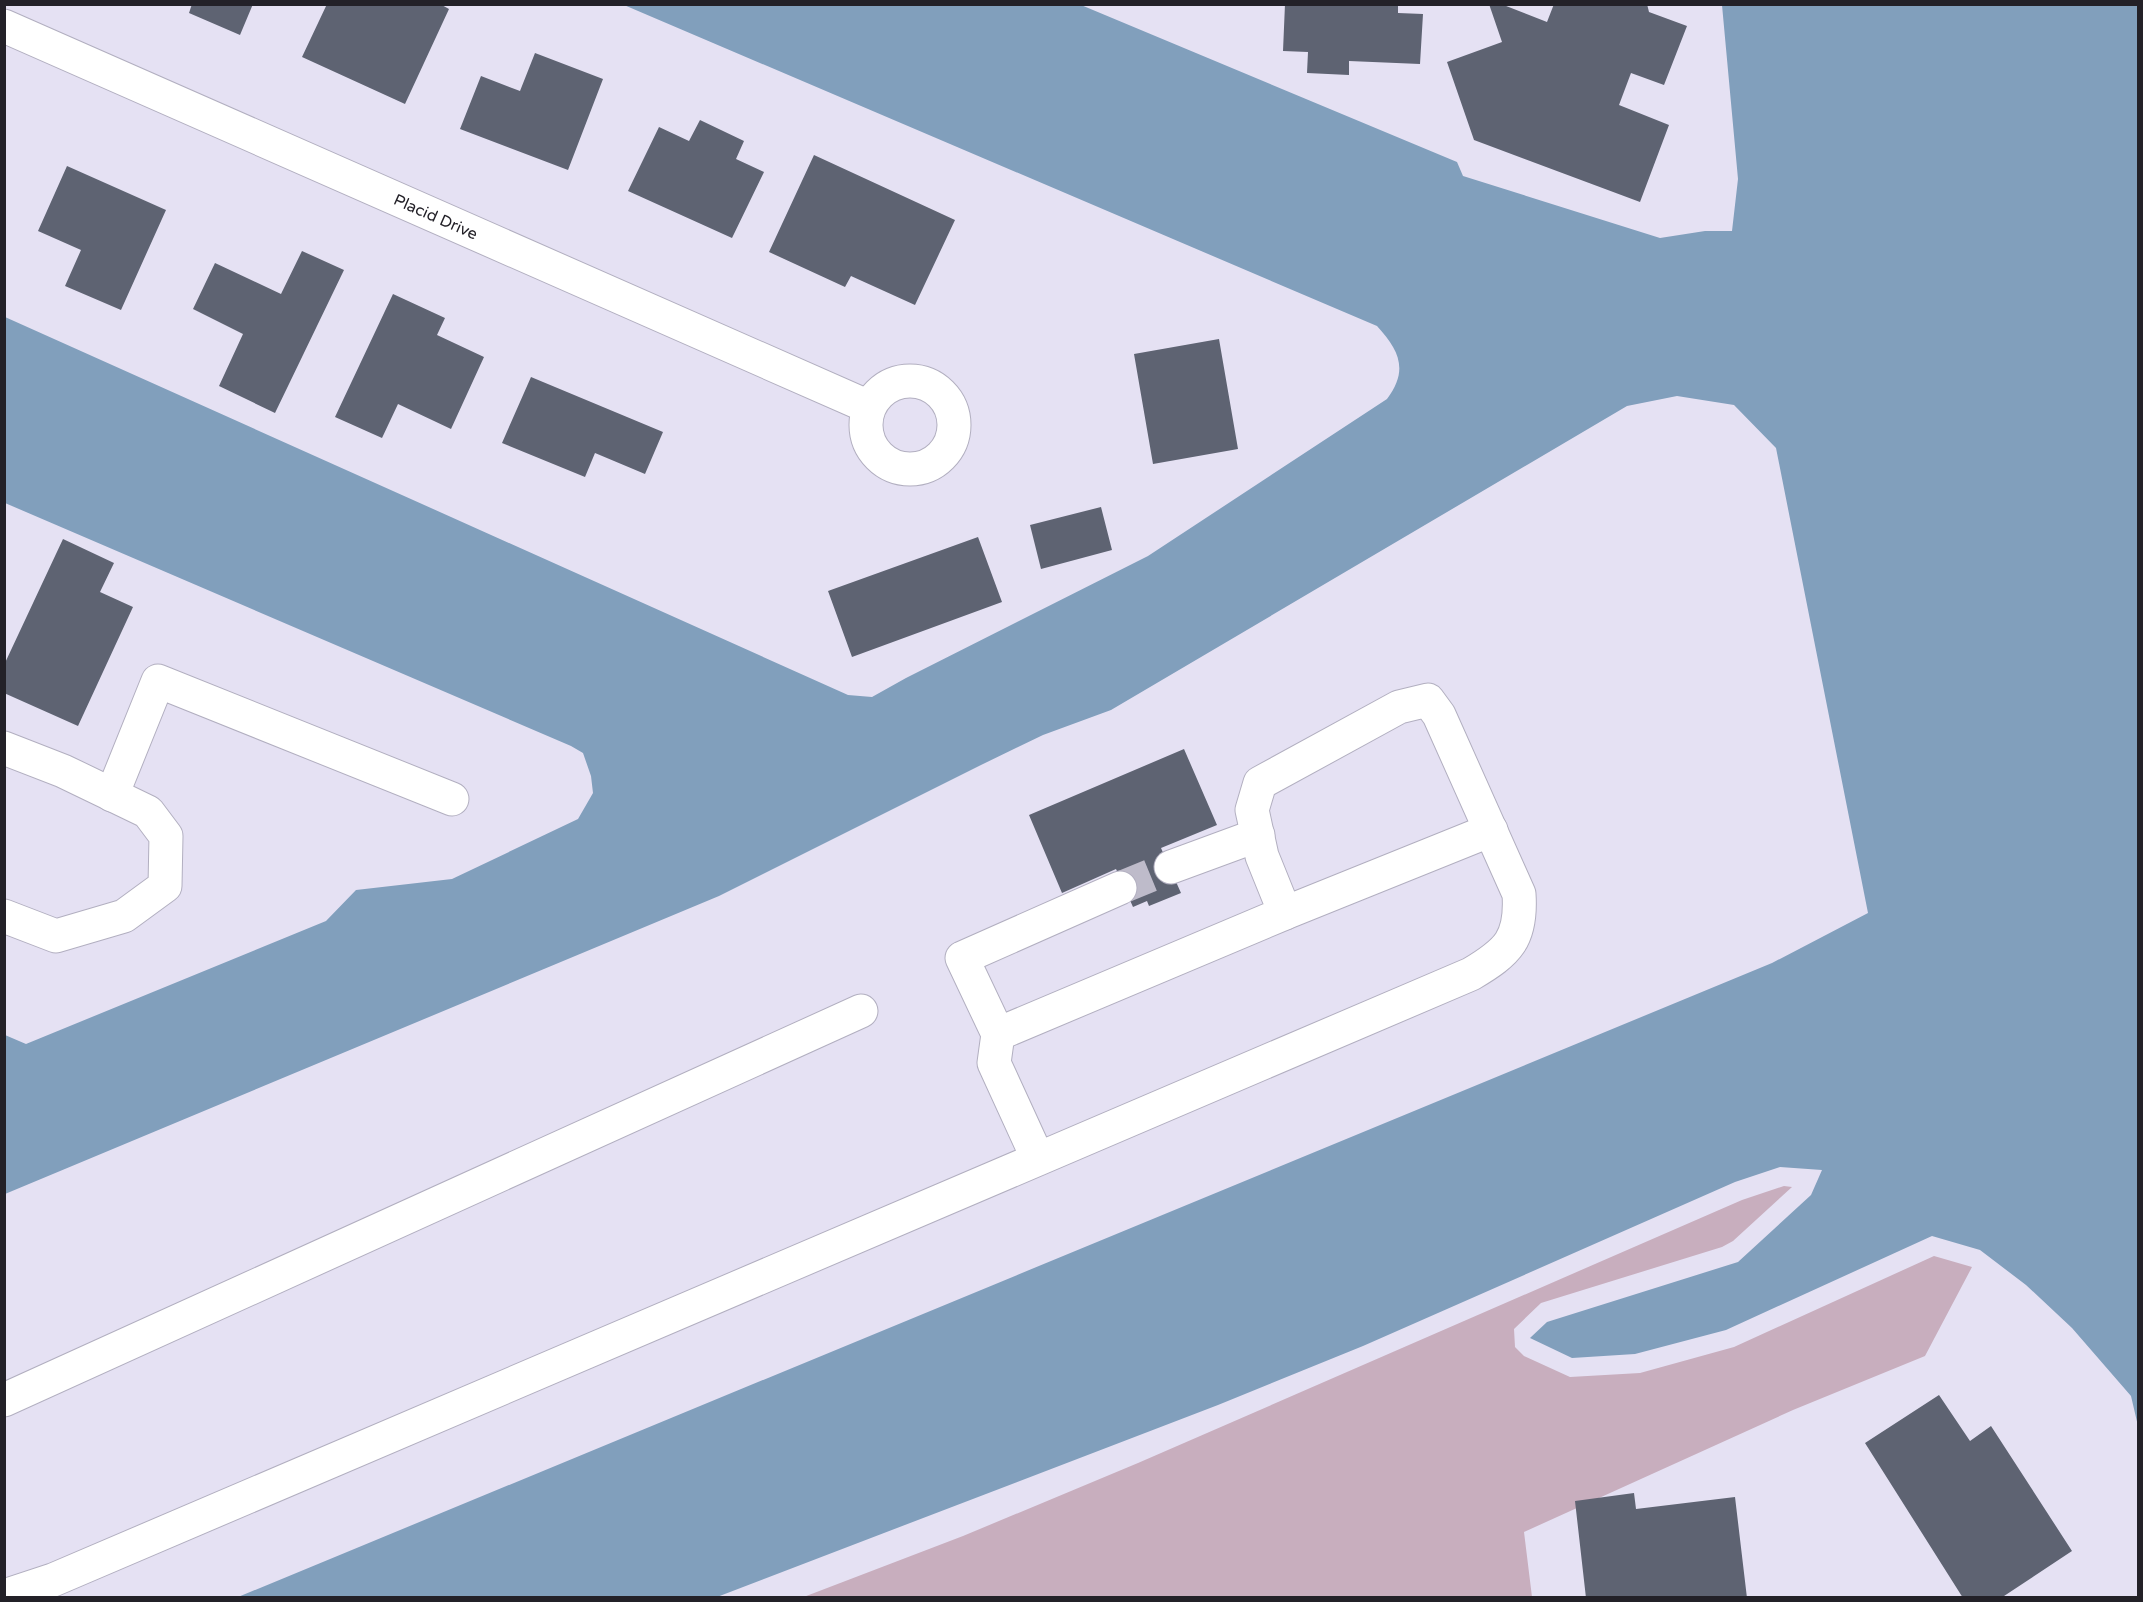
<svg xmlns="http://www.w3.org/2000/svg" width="2143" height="1602" font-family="'Varela Round',sans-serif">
	<rect width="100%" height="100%" fill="#e5e1f3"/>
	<!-- green -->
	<path fill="#c8aebe" d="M1784,1186L1792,1187L1733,1241L1722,1247L1541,1303L1514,1329L1515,1347L1524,1356L1570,1377L1640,1373L1734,1347L1934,1256L1972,1267L1925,1356L1793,1410L1524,1532L1532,1597L801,1598L963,1536L1138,1463L1742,1200Z"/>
	<!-- water -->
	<path fill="#819fbc" d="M624,5H1081L1457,162L1463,176L1660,238L1705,231H1732L1738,179L1722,5H2138V1426L2131,1396L2072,1328L2026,1285L1980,1250L1932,1236L1726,1330L1635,1354L1572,1358L1530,1338L1547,1322L1738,1262L1811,1195L1822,1170L1780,1167L1735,1182L1363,1346L1218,1405L717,1597H238L1772,963L1868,913L1776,448L1734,405L1677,396L1627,406L1111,710L1043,735L981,765L719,896L5,1194V1035L26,1044L326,921L356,890L452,879L578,819L593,793L591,776L583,753L571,746L5,503V317L848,695L872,697L906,678L1148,556L1387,399C1409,370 1399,350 1377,326Z"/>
	<!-- building -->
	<path fill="#5e6372" d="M192,4H253L240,35L189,13Z
		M327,4H440L449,9L405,104L302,57Z
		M1285,4H1398V13L1423,14L1420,64L1349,61V75L1307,73L1308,52L1283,51Z
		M1489,4H1501L1547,22L1554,4H1647L1649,12L1687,26L1664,85L1631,73L1619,105L1669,125L1640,202L1474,140L1447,62L1502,42Z
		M535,53L603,79L568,170L460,129L481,76L520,91Z
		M700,120L744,141L736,159L764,172L732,238L628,191L659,127L689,141Z
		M814,155L955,220L915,305L851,276L845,287L769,252Z
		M67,166L166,210L121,310L65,286L81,250L38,231Z
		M302,251L344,270L275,413L219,386L243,334L193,309L215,263L281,294Z
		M393,294L445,318L437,335L484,357L451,429L398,404L382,438L335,417Z
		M1219,339L1238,449L1153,464L1134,354Z
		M531,377L663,432L645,474L595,453L585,477L502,443Z
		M1101,507L1112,550L1041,569L1030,525Z
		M978,537L1002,602L852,657L828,591Z
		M63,539L114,563L100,592L133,607L78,726L4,693V665Z
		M1184,749L1217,825L1161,848L1181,893L1149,906L1147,901L1133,907L1116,869L1062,893L1029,815Z
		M1939,1395L1970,1441L1991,1426L2072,1551L2001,1598H1963L1865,1443Z
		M1634,1493L1636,1509L1735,1497L1747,1598H1586L1575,1501Z"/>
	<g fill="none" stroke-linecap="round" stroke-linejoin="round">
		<!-- minor-tunnel -->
		<path stroke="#bebbca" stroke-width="33" stroke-dasharray="33 16" stroke-linecap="butt" d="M1120,888L1171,867"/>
		<!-- minor casing -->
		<g stroke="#b2afc0" stroke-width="35">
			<g id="minor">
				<path id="s1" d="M4,26L869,407"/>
				<circle cx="910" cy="425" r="44"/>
				<path d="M4,748L63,771L148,812L166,836L165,886L124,916L56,936L4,916"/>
				<path d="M112,795L158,681L452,799"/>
				<path d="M1171,867L1258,835"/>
				<path d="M1285,913L1491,830"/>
				<path d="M998,1034L962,958L1120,888"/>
				<path d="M4,1400L861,1011"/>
				<path d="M4,1596L53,1580L1471,974C1508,952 1522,939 1519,894L1439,715L1428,700L1399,707L1260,783L1252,810L1262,856L1285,913L998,1034L994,1063L1038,1159"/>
			</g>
		</g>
		<!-- minor -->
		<use href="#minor" stroke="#fff" stroke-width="33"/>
	</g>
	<g text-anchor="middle" stroke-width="6" stroke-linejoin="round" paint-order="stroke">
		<!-- street labels -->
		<g font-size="16" fill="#232128" stroke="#e5e1f3">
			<text dy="6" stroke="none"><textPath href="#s1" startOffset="472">Placid Drive</textPath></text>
		</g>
	</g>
	<!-- border -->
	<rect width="2143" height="1602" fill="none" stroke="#232128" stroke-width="12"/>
</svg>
